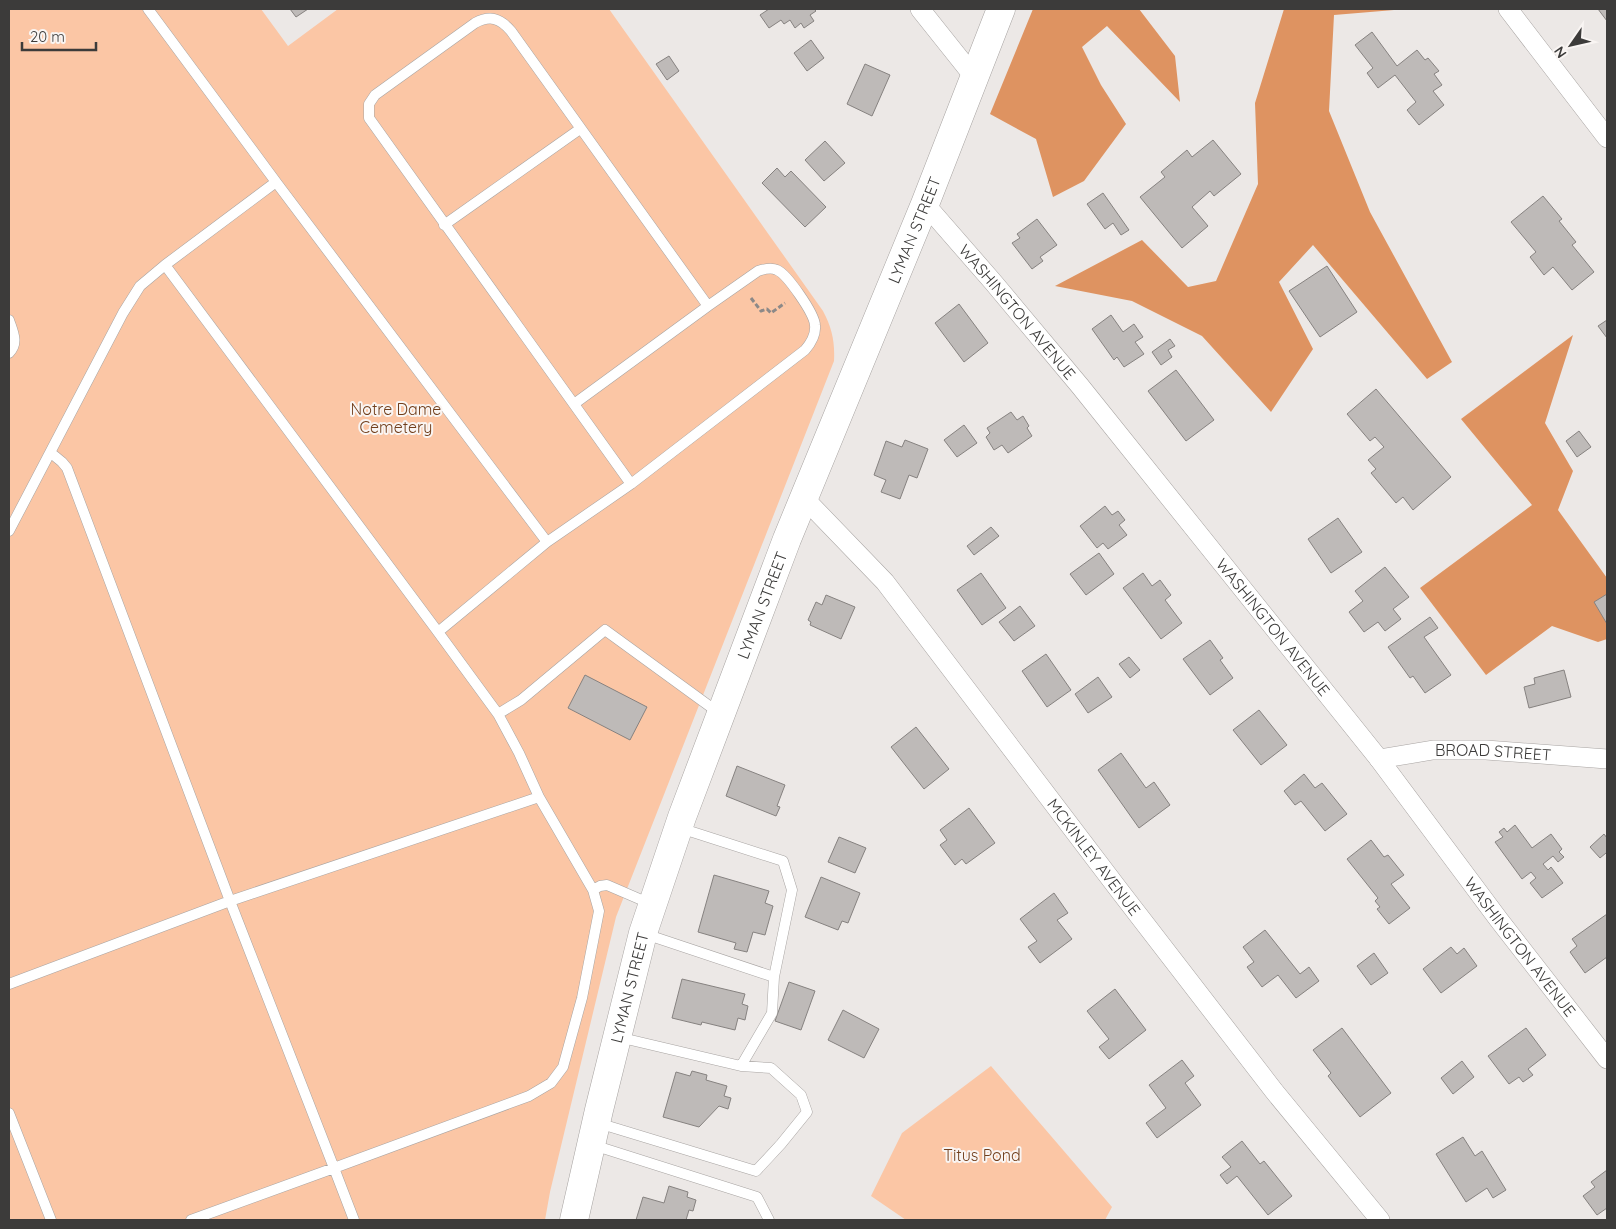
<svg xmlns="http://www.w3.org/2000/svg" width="1616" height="1229" font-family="Quicksand,sans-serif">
	<rect width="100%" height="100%" fill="#ece8e6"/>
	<!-- green -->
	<path fill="#fbc6a5" d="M9,9H261L288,46L338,9H609L823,311C832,328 835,342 834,361L616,917L550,1192L545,1220H9Z
		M991,1066L1112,1207L1105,1220H906L871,1196L902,1133Z"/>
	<!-- forest -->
	<path fill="#de9361" d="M1033,9H1139L1175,56L1180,102L1107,26L1082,47L1101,85L1126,124L1084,181L1053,197L1036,139L990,114Z
		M1284,9H1406L1334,15L1329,111L1370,212L1452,362L1427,379L1313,245L1279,282L1313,349L1271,412L1202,336L1132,301L1055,286L1142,240L1188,287L1216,281L1258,184L1255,103Z
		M1573,335L1545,423L1573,471L1558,510L1607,578V639L1598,642L1552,626L1486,675L1420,588L1532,505L1461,419Z"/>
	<!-- building -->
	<path fill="#bebab8" stroke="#868280" d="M290,9H308L296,17Z
		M769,9H814L816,11L810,15L814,21L804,28L801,23L795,28L790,20L784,24L781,20L769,28L760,15Z
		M1598,9H1607V21Z
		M1372,32L1397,66L1417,50L1425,60L1428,58L1439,71L1434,74L1442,85L1433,91L1444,105L1419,125L1407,110L1416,102L1395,75L1378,88L1367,73L1373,68L1355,45Z
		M811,40L824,58L807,71L794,53Z
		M669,56L679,71L667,80L656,64Z
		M865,64L890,75L872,116L847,104Z
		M1213,140L1241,174L1214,196L1210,191L1192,207L1208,226L1182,248L1140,197L1165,177L1161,172L1187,150L1192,157Z
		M825,141L845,163L824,181L805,160Z
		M777,168L785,177L791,171L826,207L805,227L762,183Z
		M1103,193L1129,230L1121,235L1113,223L1105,229L1087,204Z
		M1543,196L1562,219L1559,221L1576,242L1572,245L1594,272L1572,290L1553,267L1544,275L1530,257L1536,252L1511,222Z
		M1037,219L1057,245L1040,257L1043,261L1032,269L1012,243L1020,238L1017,234Z
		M1327,266L1357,312L1320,337L1289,291Z
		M959,304L988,343L964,362L935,323Z
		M1111,315L1123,332L1134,324L1143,337L1135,342L1144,354L1124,367L1117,357L1114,360L1092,329Z
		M1607,320V338L1598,326Z
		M1170,339L1175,346L1168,350L1172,357L1161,365L1152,352Z
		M1176,370L1214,420L1186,441L1148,391Z
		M1376,389L1451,477L1413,510L1403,497L1396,503L1371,473L1376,469L1368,460L1384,447L1375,437L1370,441L1347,414Z
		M1011,412L1017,420L1023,416L1029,426L1027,428L1032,436L1008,453L1002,445L994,450L986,437L990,433L987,428Z
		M964,425L977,443L957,457L944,440Z
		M1579,431L1591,447L1577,457L1566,441Z
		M905,440L928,449L917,478L909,475L900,499L881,492L886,480L874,475L886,441L902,447Z
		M1105,506L1112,515L1118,511L1125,520L1119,525L1127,535L1108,549L1103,543L1097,548L1080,526Z
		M1338,518L1362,552L1331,573L1308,539Z
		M991,527L999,536L974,555L967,546Z
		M1099,553L1114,574L1086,595L1070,574Z
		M1385,567L1409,597L1393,609L1401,619L1385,631L1378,622L1364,632L1349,612L1363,601L1355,591Z
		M981,573L1006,608L982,625L957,590Z
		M1143,573L1152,586L1160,580L1171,595L1165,600L1182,623L1161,639L1123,588Z
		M1607,594V624L1594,602Z
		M826,595L855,607L841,639L810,625L811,622L808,620L816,602L822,605Z
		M1020,606L1035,626L1014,641L999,622Z
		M1430,617L1438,628L1424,637L1451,675L1425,693L1413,676L1410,678L1388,647Z
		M1210,640L1223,658L1220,660L1233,678L1210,695L1183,659Z
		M1046,654L1071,690L1047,707L1022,671Z
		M1129,657L1140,670L1130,678L1119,664Z
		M1564,670L1571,697L1529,708L1524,687L1535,684L1534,678Z
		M585,675L647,707L630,740L568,708Z
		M1098,677L1112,697L1088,713L1075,694Z
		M1259,710L1287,745L1261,765L1233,730Z
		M916,727L949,769L924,789L891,747Z
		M1121,753L1146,788L1154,782L1170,805L1139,828L1098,770Z
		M737,766L785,785L777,806L780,807L776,816L726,796Z
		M1304,774L1315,788L1322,783L1347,814L1325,831L1301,801L1295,805L1284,791Z
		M969,808L995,843L966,864L962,859L955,865L940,845L947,840L940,830Z
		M1515,825L1532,848L1551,834L1562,849L1559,852L1564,857L1558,862L1553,856L1543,864L1548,870L1551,867L1563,883L1542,898L1530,883L1536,878L1531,872L1522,879L1495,842L1503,837L1499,832L1504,828L1507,832Z
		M1604,834L1607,838V855L1606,853L1600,858L1590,847Z
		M839,837L866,848L855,873L828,862Z
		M1371,840L1384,857L1388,855L1404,875L1391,884L1410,908L1389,924L1377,909L1380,907L1375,901L1378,898L1347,859Z
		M714,875L769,891L765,903L773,906L765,935L753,932L747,952L734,949L736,943L698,932Z
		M821,877L860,893L848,923L842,921L838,930L805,917Z
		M1054,893L1068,913L1057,920L1072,939L1040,963L1028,947L1037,941L1020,919Z
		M1607,914V957L1585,973L1570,952L1577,946L1572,939Z
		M1265,930L1300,974L1309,967L1319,981L1296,998L1278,975L1262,987L1247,967L1254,962L1243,947Z
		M1451,947L1457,954L1464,948L1477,966L1441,993L1423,969Z
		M1374,953L1388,973L1371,985L1357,966Z
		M682,979L745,994L742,1004L748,1006L745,1020L738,1018L735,1030L702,1022L701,1025L672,1018Z
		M789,982L815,991L801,1030L775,1021Z
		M1115,989L1146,1030L1109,1059L1099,1047L1109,1039L1087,1011Z
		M843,1010L879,1029L864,1058L828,1040Z
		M1342,1028L1391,1093L1360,1117L1328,1076L1331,1073L1313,1050Z
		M1526,1028L1546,1055L1528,1069L1533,1075L1523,1082L1519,1077L1509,1084L1488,1056Z
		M1182,1060L1194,1076L1185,1083L1201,1105L1157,1138L1146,1123L1166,1108L1149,1085Z
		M1462,1061L1474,1077L1453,1094L1441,1078Z
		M692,1071L707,1075L706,1080L727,1086L724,1096L731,1098L728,1109L719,1106L699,1127L663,1117L676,1072L690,1076Z
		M1463,1137L1475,1156L1482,1151L1506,1190L1493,1198L1487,1188L1466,1202L1436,1154Z
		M1242,1141L1260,1164L1264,1161L1292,1196L1268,1215L1237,1176L1227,1184L1220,1175L1231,1167L1222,1157Z
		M1607,1170V1208L1597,1215L1583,1196L1595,1187L1591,1182Z
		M669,1186L688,1192L687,1197L696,1200L693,1211L689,1210L686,1220H636L643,1197L664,1203Z"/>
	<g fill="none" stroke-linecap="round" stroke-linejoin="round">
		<!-- service casing -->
		<g stroke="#a8a4a2" stroke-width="11">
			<path id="service" d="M148,9L276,182
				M444,225L580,129
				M165,265L438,632L547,542
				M9,320C13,332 19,343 9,353
				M574,404L708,306
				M9,531L123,313L140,286L165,265L276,182L547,542L631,484L805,350C811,343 816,334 815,325C814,313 787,274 777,270C771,267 764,269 758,271L708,306L511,31C500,18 490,15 475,23L375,95L369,104V118L631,484
				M438,632L498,714L519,753L539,797L593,890L599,911L582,998L563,1067L551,1083L529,1096L334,1168L230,901L539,797
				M498,714L521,700L605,630L719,713
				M680,828L783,861L792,890L774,977
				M593,890L600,886L607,885L651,904
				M9,984L230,901L67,468L62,462L51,453
				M618,1037L741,1066L772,1013L774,977L645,934
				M9,1113L51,1220
				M598,1123L756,1171L781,1144L807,1112L801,1095L771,1068L741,1066
				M593,1145L757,1197L769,1220
				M191,1220L334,1168L354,1220"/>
		</g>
		<!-- minor casing -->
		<g stroke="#a8a4a2" stroke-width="20">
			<g id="minor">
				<path d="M920,9L975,78"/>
				<path d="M1508,9L1607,138"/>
				<path id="s1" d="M925,204L993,282L1080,386L1379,759L1499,920L1607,1059"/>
				<path id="s2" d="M804,498L885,582L1119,890L1274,1091L1380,1220"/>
				<path id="s3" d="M1379,759L1433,750H1486L1607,759"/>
			</g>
		</g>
		<!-- secondary casing -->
		<g stroke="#a8a4a2" stroke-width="29">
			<g id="secondary">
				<path id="s4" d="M574,1220L599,1110L643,933L682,817L787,539L925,204L1001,9"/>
			</g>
		</g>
		<!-- path -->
		<path stroke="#8c8988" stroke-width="3" stroke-dasharray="5 2.5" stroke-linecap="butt" d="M751,298L761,311L767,309L771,313L785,303"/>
		<!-- service -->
		<use href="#service" stroke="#fff" stroke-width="10"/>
		<!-- minor -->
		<use href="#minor" stroke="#fff" stroke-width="19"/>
		<!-- secondary -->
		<use href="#secondary" stroke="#fff" stroke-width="28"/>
	</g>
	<g text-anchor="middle" stroke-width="4" stroke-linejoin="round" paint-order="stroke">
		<!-- street labels -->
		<g font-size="16" fill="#3c3b3a" stroke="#f9f5f3">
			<text dy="6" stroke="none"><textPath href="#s4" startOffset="1049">LYMAN STREET</textPath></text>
			<text dy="6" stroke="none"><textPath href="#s1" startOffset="142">WASHINGTON AVENUE</textPath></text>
			<text dy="6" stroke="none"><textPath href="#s4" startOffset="644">LYMAN STREET</textPath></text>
			<text dy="6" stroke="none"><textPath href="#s1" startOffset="548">WASHINGTON AVENUE</textPath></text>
			<text dy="6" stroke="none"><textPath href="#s3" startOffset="115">BROAD STREET</textPath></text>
			<text dy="6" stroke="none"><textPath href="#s2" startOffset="462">MCKINLEY AVENUE</textPath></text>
			<text dy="6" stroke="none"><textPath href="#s1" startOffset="952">WASHINGTON AVENUE</textPath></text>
			<text dy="6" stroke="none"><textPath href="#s4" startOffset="239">LYMAN STREET</textPath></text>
		</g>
		<!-- park labels -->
		<g font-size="16" fill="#713e1b" stroke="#f9f5f3">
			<text x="396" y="415">Notre Dame<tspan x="396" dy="18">Cemetery</tspan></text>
			<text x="982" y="1161">Titus Pond</text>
		</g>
	</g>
	<!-- border -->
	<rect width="1616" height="1229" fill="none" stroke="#3c3b3a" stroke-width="20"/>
	<!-- north arrow -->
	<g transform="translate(1571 45) rotate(236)" stroke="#f9f5f3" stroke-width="4" paint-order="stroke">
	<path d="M0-4L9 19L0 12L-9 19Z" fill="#3c3b3a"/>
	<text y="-8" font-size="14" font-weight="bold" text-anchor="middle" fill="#3c3b3a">N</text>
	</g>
	<!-- scale -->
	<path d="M22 42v8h74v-8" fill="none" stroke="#3c3b3a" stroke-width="2.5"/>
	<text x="30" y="42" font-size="15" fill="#3c3b3a" stroke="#f9f5f3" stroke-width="4" paint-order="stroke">20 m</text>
</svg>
